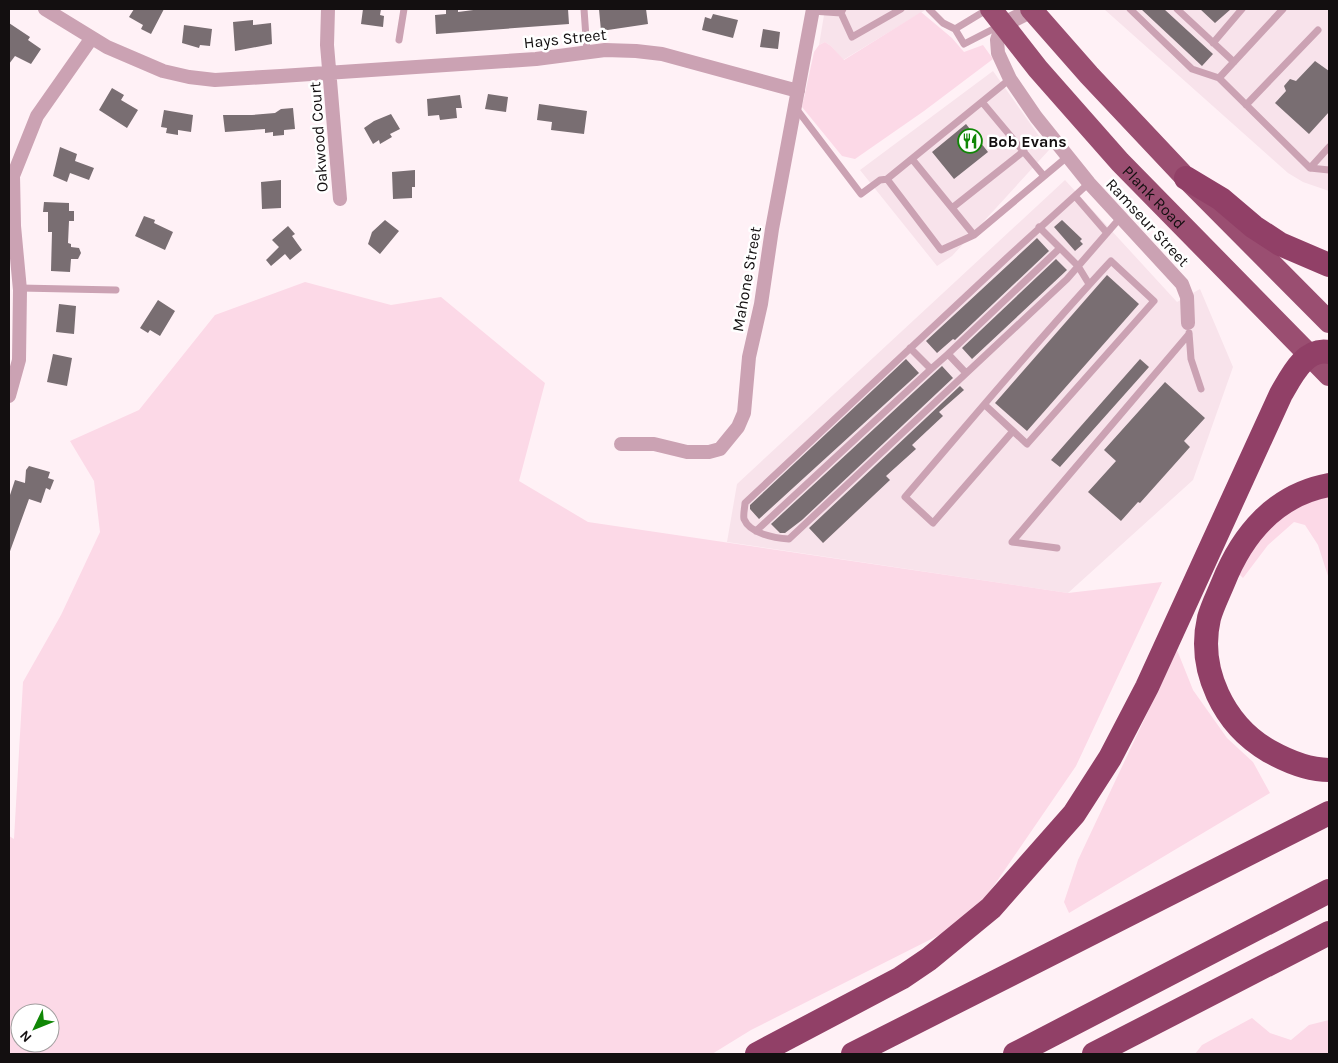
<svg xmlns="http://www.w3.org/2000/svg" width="1338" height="1063" font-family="Karla,sans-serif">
	<rect width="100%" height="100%" fill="#fff1f6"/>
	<!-- built -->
	<path fill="#f8e3eb" d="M825,9H927L843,60L831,46L825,42L819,45Z
		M1104,9H1329V191L1303,182L1288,173Z
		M993,71L1049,150L952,256L937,266L860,170Z
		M1065,180L1177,302L1200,289L1233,367L1193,480L1068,593L727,542L737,484Z"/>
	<!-- green -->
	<path fill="#fcd9e7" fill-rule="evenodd" d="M921,12L952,38L964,52L983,45L993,59L924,111L855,159L842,156L802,107L814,52L819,45L825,42L831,46L844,60Z
		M305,282L391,305L441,297L545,383L519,481L588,522L1068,593L1162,582L1076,766L971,919L751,1030L712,1054H9V836L14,839L23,682L61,615L100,532L94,481L70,441L139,410L215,315ZM20,1013H50V1043H20Z
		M1329,496V579L1318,545L1305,525L1294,522L1268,545L1243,578L1237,572L1273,519L1296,507Z
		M1177,650L1193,690L1227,738L1253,762L1270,793L1069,913L1064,902L1078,860Z
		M1252,1018L1270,1033L1291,1040L1309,1025L1329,1020V1054H1195L1202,1045Z"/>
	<!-- building -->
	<path fill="#796e72" d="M134,9H164L151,34L141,29L143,25L129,17Z
		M363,9H381L380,15L384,16L383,27L361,24Z
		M446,9H458V12L481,9H568L569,24L436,34L435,15L446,14Z
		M599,9H646L648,24L601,31Z
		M1141,9H1164L1213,54L1202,66Z
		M1200,9H1231L1215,23Z
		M713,14L738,20L733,38L702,30L705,17L711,19Z
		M253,20V25L271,23L272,44L235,51L233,22Z
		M9,23L30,37L28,40L41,49L31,64L15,56L9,64Z
		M184,25L212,29L210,46L200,45L199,48L182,43Z
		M763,29L780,32L778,49L760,47Z
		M1315,61L1329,71V112L1309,134L1275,103L1286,91L1284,86L1290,79L1296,81Z
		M112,88L124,95L121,100L138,110L127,128L99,110Z
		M488,94L508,97L506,112L485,109Z
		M460,95L462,108H456L457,118L440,120L439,115L428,116L427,99Z
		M539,104L587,111L584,134L551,130L552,122L537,120Z
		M293,108L295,129L284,130V135L273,136V132L265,133V129L225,132L223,115H252L275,113L281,109Z
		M164,110L193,115L191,132L178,130V135L166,133L167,128L161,127Z
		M391,114L400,129L390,134L392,137L380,144L379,140L373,144L364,128L374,121Z
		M966,124L988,152L954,179L932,152Z
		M60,147L77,154L75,161L94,168L89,180L70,173L67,182L53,176Z
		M415,170V187H412V198L393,199L392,172Z
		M281,180V208L262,209L261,182Z
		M44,202L69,203V211H74V221H69L68,243L71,244V247L79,248L81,253L78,259H71L70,272L51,271L52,232H48V212H43Z
		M144,216L155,220L154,223L173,232L165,250L135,236Z
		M385,220L399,231L380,254L368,244L372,232Z
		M1062,220L1082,239L1080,241L1083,244L1075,251L1054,227Z
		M288,226L295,234L292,236L302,250L290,260L285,254L271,266L266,260L279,247L272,240Z
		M1037,238L1049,251L955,340L953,339L937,353L926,341Z
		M1056,259L1067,270L972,359L962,348Z
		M1107,275L1139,304L1027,431L995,403Z
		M158,300L175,311L160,336L150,330L148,333L140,328Z
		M59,304L76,306L74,334L56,332Z
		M53,354L72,358L67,386L47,382Z
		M906,359L919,373L759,519L750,509V505Z
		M1140,359L1149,367L1060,467L1051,460Z
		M942,366L953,378L802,520L785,533H780L771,524Z
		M1165,382L1205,418L1184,441L1190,447L1140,503L1138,502L1121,521L1088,492L1116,461L1104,450Z
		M960,386L964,390L939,412L943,416L912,445L916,449L886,476L890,480L823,543L809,528Z
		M29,466L50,472L48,478L54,480L50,490L46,488L41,503L29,499L9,554V498L15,480L25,483L26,470Z"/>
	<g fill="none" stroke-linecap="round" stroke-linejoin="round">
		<!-- service -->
		<path stroke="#cba2b3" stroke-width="7" d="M584,9L587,52
			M843,9L841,13L852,37L901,9
			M929,9L943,23L955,29L964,44L1001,25
			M1130,9L1192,69L1219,78L1310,168L1329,170
			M1177,9L1234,62
			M812,11L841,13
			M955,29L988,9
			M399,40L404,9
			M1213,43L1242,9
			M1219,78L1283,9
			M1010,79L887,179L941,250L974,235L1067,157
			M982,102L1044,176
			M1246,105L1318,30
			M795,107L861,194L880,180L888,179
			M912,159L974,235
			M1310,168L1329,147
			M1089,183L1011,254L745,503C745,507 743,514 744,519C750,534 775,538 789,539L1067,279L1120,218
			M1075,196L1107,233
			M952,208L1024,151
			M1039,227L1078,266L1089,284
			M20,288L116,290
			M1189,333L1191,359L1201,389
			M910,348L931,369L948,354L966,373
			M948,354L1060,248
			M985,405L1027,444L1154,301L1111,261C1040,337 973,418 905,497L933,523L1013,431
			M756,531L931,369
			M1057,548L1012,542L1189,334"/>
		<!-- minor -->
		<path stroke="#cba2b3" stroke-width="14" d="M45,9L107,47L163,71L189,77L215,80L281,76L536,59L605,50L636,51L662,54L798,91
			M328,9L327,45L340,199
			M1002,25L997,40L998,53L1010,79L1036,117L1089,183L1182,284L1187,297L1188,323
			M9,396L19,360L20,290L14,226L13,176L37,116L91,39
			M621,444H654L687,452H709L720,449L738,427L744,413L749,357L761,304L772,229L813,9"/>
		<!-- tertiary -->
		<path stroke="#cba2b3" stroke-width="16" d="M1002,25L1034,9"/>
		<!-- trunk -->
		<g stroke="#9a4e71" stroke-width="22">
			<path id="s1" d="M991,9L1038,69L1120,162L1329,375"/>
			<path d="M1031,9L1089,75L1186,178L1329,322"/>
		</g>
		<!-- motorway -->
		<path stroke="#914067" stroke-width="24" d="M1186,178L1221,199L1254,227L1280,244L1329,265
			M1329,485C1275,495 1242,535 1223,583C1218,595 1212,607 1209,618C1197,670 1224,725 1269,751C1287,761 1308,770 1329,770
			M757,1054L901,978L929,959L991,908L1074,814L1110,758L1147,687L1281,394C1291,377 1305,347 1329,352
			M853,1054L1329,813
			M1015,1054L1329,891
			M1094,1054L1329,933"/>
	</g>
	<!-- icons -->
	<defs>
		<g id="restaurant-ring" transform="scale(1.25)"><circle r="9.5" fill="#fff" stroke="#108706" stroke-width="1.5"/><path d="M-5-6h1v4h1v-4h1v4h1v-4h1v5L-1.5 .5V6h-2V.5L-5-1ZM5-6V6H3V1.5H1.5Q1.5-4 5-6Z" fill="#108706"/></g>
	</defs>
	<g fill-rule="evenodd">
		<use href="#restaurant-ring" x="970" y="141"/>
	</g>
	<g text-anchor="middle" stroke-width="5" stroke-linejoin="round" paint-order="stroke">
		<!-- street labels -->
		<g font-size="16" fill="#130f10" stroke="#fff">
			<text transform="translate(565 38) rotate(-6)" y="6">Hays Street</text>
			<text transform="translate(318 137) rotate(-94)" y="6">Oakwood Court</text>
			<text dy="6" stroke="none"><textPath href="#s1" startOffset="249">Plank Road</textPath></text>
			<text transform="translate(1148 222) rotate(47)" y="6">Ramseur Street</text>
			<text transform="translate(746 279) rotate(-80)" y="6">Mahone Street</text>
		</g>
		<!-- poi labels -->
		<g font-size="16" font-weight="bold" fill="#130f10" stroke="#fff" text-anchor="start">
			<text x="988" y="147">Bob Evans</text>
		</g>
	</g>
	<!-- border -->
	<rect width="1338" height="1063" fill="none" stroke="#130f10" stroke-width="20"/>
	<!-- north arrow -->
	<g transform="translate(35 1028) rotate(227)"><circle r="24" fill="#ffffff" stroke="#a19f9f"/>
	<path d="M0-4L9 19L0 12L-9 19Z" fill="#108706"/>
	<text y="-8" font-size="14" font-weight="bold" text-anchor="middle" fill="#130f10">N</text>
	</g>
</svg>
